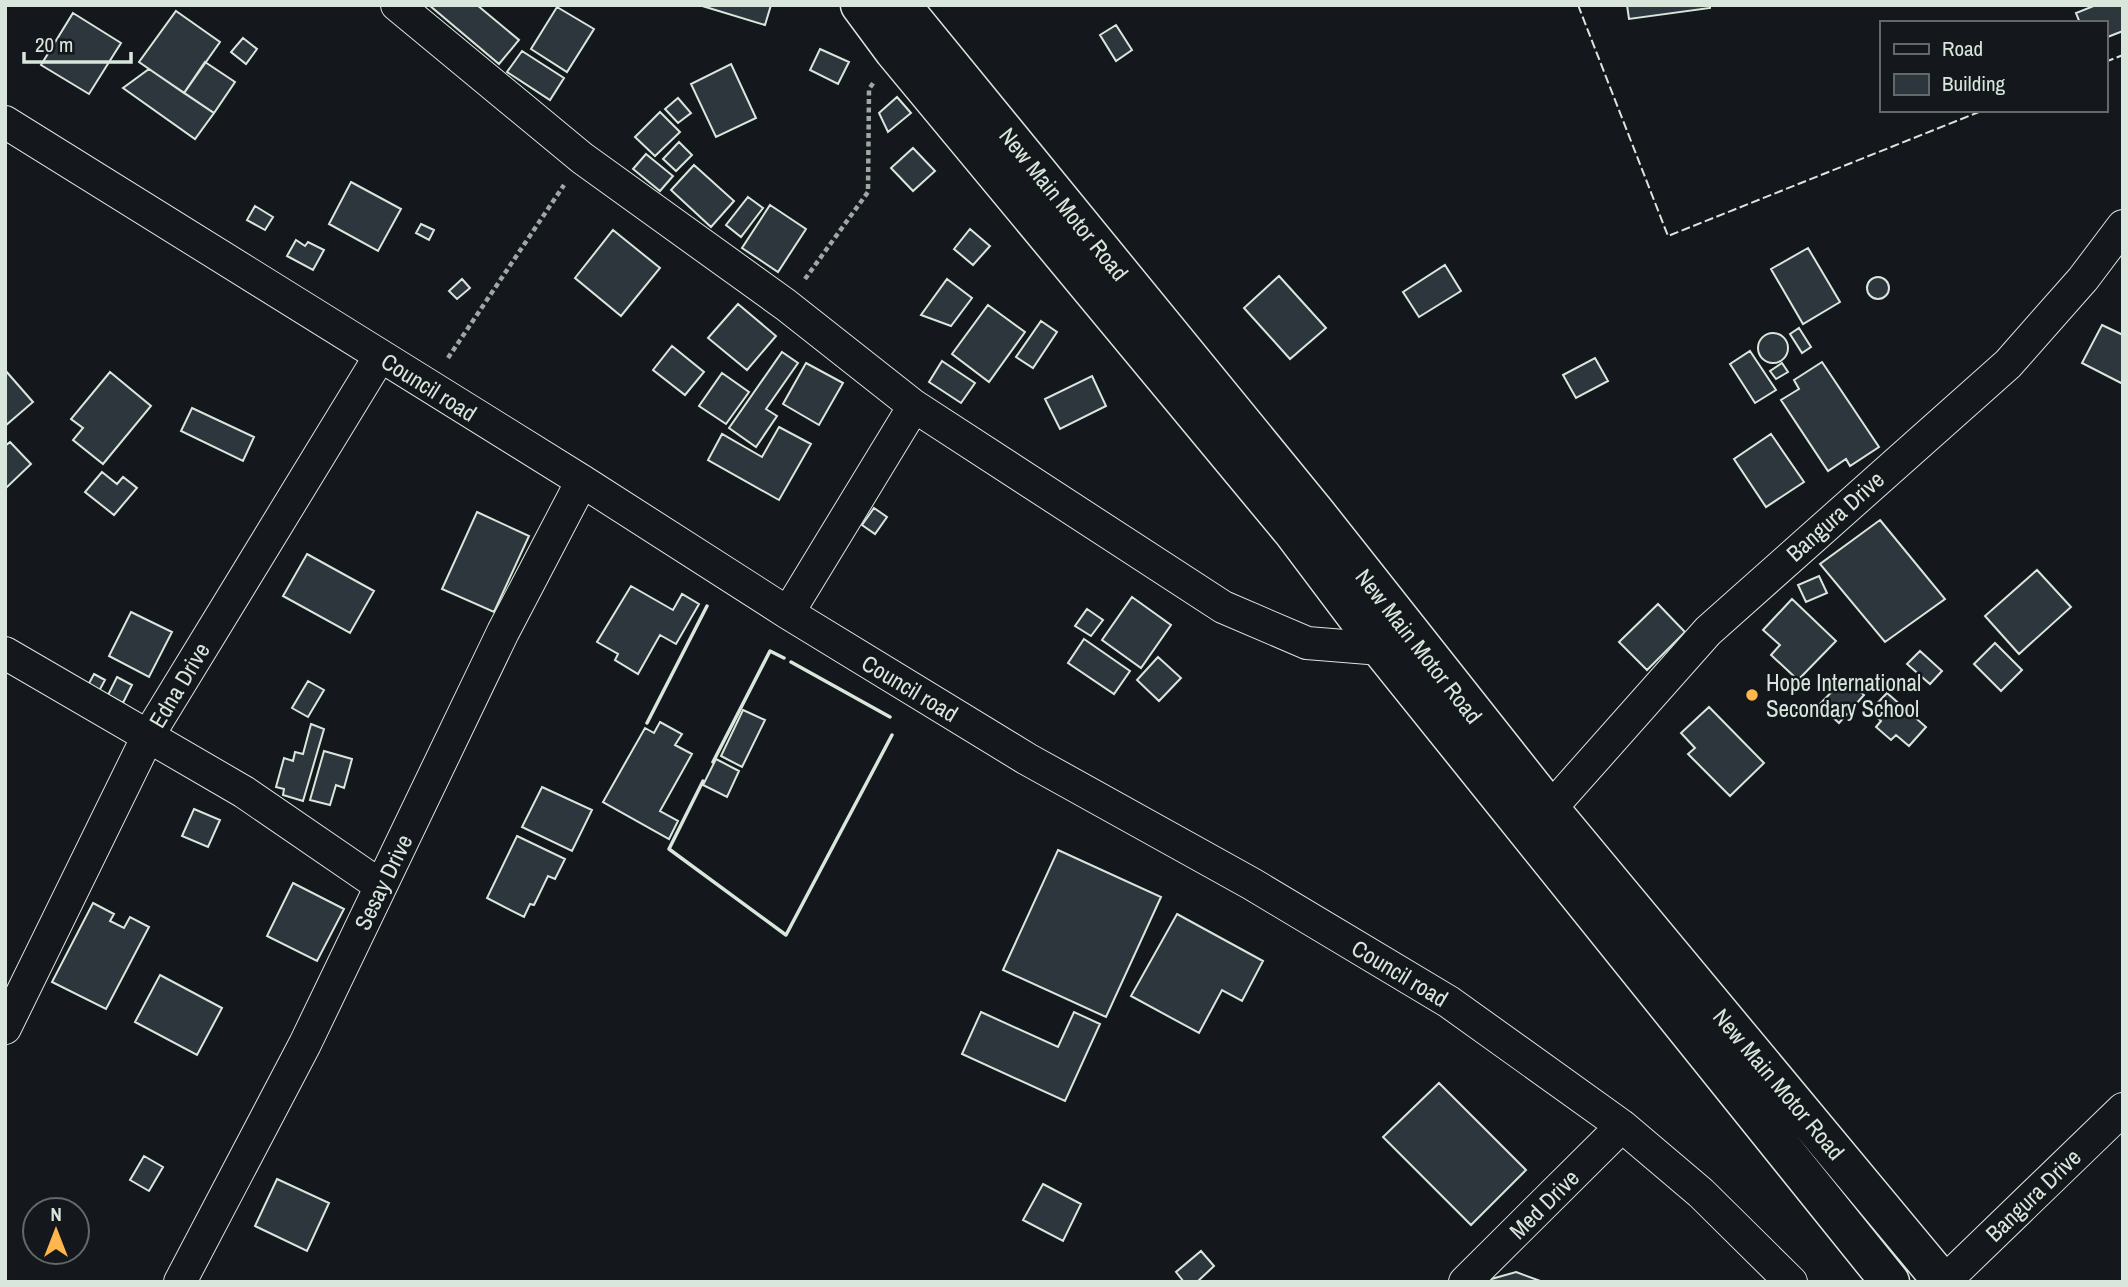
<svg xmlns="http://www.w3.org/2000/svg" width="2128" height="1287" viewBox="0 0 2128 1287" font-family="'Archivo Narrow',sans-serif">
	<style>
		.building { fill: #2c363c; stroke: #d8e6dc; stroke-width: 2 }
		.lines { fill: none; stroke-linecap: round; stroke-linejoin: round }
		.minor-casing { stroke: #d8e6dc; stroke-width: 34 }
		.trunk-casing { stroke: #d8e6dc; stroke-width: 41 }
		.path { stroke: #9da8a2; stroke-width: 4.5; stroke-dasharray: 5 3.5; stroke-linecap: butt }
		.minor { stroke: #14181c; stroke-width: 32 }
		.trunk { stroke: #14181c; stroke-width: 38 }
		.fence { stroke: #d8e6dc; stroke-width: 2; stroke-dasharray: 9 3.5; stroke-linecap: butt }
		.wall { stroke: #d8e6dc; stroke-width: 3.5 }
		.poi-dot { fill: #ffb74d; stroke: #14181c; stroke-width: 2.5 }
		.labels { text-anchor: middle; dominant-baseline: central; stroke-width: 5; stroke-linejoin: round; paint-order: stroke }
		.street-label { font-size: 23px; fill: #d8e6dc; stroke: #14181c }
		.poi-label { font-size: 23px; fill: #d8e6dc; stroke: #14181c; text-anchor: start }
	</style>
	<rect width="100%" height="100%" fill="#14181c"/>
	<path class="building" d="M 429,5 L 477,5 L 519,40 L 499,64 Z
		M 699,5 L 771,5 L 765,25 Z
		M 1627,5 L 1710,5 L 1710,8 L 1629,19 Z
		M 2096,5 L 2123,5 L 2123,31 L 2105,38 L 2105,23 L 2080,23 L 2076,13 Z
		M 557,7 L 594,29 L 567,72 L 531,49 Z
		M 176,11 L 220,42 L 184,93 L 139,62 Z
		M 73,13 L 121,43 L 89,94 L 41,65 Z
		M 1116,25 L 1132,50 L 1116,61 L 1100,35 Z
		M 243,38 L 257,49 L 246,64 L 231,52 Z
		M 820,49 L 849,62 L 838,84 L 810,70 Z
		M 522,51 L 564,78 L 550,100 L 507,72 Z
		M 205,62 L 235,82 L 214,113 L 184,93 Z
		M 731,64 L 756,118 L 716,137 L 691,84 Z
		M 149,69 L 214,113 L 195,139 L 123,88 Z
		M 897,97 L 911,113 L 888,132 L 879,113 Z
		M 678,98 L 691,113 L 678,123 L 665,109 Z
		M 660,112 L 680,132 L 655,156 L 635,137 Z
		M 679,142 L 692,155 L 676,171 L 663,159 Z
		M 913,148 L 935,171 L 913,191 L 891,168 Z
		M 646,154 L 673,176 L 660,191 L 633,169 Z
		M 694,165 L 734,201 L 711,227 L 671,190 Z
		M 351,182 L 401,209 L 378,251 L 329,224 Z
		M 748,197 L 763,208 L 741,237 L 726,225 Z
		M 770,205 L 806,229 L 778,272 L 742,248 Z
		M 255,206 L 273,217 L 265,230 L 247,220 Z
		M 421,224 L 434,230 L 429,240 L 416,233 Z
		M 970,229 L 990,246 L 973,265 L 954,249 Z
		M 613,230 L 660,268 L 621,316 L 575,278 Z
		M 296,240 L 305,246 L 308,242 L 324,250 L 313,270 L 287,256 Z
		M 1808,248 L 1840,302 L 1803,324 L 1771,269 Z
		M 1445,265 L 1461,291 L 1419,317 L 1403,292 Z
		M 1279,276 L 1326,328 L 1290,359 L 1244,308 Z
		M1867 288a11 11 0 1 1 22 0a11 11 0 1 1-22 0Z
		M 462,279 L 470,288 L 457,299 L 449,291 Z
		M 947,279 L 972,298 L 951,326 L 921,315 Z
		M 738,304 L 776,336 L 747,370 L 708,338 Z
		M 988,305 L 1025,332 L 989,382 L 952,354 Z
		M 1041,321 L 1057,332 L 1033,368 L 1016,357 Z
		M 2102,325 L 2123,335 L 2123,384 L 2082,363 Z
		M 1799,328 L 1811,347 L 1802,353 L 1790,334 Z
		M1758 348a15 15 0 1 1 30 0a15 15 0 1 1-30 0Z
		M 672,346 L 704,372 L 685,395 L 653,370 Z
		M 1750,351 L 1776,390 L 1755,403 L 1730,364 Z
		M 782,352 L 798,363 L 766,409 L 777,416 L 756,447 L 729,428 Z
		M 1595,358 L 1608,381 L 1576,398 L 1563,375 Z
		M 942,361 L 975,383 L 961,403 L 929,382 Z
		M 1822,362 L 1879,447 L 1850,466 L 1846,459 L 1828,471 L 1781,400 L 1799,389 L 1794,380 Z
		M 806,363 L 843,383 L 819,425 L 783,404 Z
		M 1782,363 L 1788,372 L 1776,379 L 1770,371 Z
		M 5,370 L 33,402 L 5,426 Z
		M 110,372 L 151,406 L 103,464 L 73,440 L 83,428 L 71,419 Z
		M 722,373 L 749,392 L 726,424 L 699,406 Z
		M 1092,376 L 1106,406 L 1060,429 L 1045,399 Z
		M 192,408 L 254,437 L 243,461 L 181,431 Z
		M 779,427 L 811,444 L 779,500 L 708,460 L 722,434 L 762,457 Z
		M 1771,434 L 1804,482 L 1766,507 L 1734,459 Z
		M 10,442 L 31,464 L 5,489 L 5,446 Z
		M 102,472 L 117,484 L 123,477 L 137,488 L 114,515 L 85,492 Z
		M 874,508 L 887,517 L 875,534 L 862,525 Z
		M 477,512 L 529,536 L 494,612 L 442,589 Z
		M 1880,520 L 1945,599 L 1885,642 L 1820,564 Z
		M 307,554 L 374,591 L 350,633 L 283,596 Z
		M 2037,570 L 2071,607 L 2019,654 L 1985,616 Z
		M 1819,576 L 1827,593 L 1806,602 L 1798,585 Z
		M 631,586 L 673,610 L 682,594 L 699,604 L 676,644 L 660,635 L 638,674 L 615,660 L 618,654 L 597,642 Z
		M 1132,597 L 1171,625 L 1141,668 L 1102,640 Z
		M 1792,599 L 1836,641 L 1798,680 L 1771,655 L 1780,645 L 1763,630 Z
		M 1658,604 L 1685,632 L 1647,670 L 1619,642 Z
		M 1087,609 L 1103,620 L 1091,636 L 1075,626 Z
		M 131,612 L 172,632 L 149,677 L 109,656 Z
		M 1084,639 L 1130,671 L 1114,694 L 1068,663 Z
		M 1995,643 L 2022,670 L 2001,691 L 1974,664 Z
		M 1920,651 L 1942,671 L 1930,684 L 1907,664 Z
		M 1158,657 L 1181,678 L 1159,701 L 1137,680 Z
		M 94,674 L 105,680 L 98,693 L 87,687 Z
		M 117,677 L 132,685 L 123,703 L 108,695 Z
		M 1845,678 L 1864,695 L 1839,723 L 1819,705 Z
		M 308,681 L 324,690 L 308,717 L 292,708 Z
		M 1887,693 L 1926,727 L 1909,746 L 1896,735 L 1891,740 L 1876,727 L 1881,721 L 1870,711 Z
		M 1709,707 L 1764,763 L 1730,796 L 1688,754 L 1695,748 L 1681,733 Z
		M 743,710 L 765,720 L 742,767 L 721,756 Z
		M 660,722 L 682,734 L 675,745 L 692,754 L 660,811 L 678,821 L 669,839 L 603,802 L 645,728 L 654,733 Z
		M 311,724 L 324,729 L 303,801 L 283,795 L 284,789 L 276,787 L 284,758 L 293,761 L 295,752 L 303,754 Z
		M 324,751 L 352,759 L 344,788 L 336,785 L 330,805 L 310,800 Z
		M 716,759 L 739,771 L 727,797 L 703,785 Z
		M 542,787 L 592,810 L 572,851 L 522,827 Z
		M 194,809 L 220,820 L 208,847 L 182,836 Z
		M 517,836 L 565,859 L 555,879 L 548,876 L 534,905 L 530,904 L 524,917 L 487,898 Z
		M 1058,850 L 1161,897 L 1106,1017 L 1003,970 Z
		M 293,883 L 344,909 L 317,961 L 267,936 Z
		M 93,903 L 114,914 L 110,921 L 124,928 L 130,917 L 149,927 L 106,1009 L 52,982 Z
		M 1177,914 L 1263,961 L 1242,1001 L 1222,990 L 1199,1033 L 1131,996 Z
		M 160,975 L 222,1008 L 197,1055 L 135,1022 Z
		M 981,1012 L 1058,1047 L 1074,1012 L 1100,1024 L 1065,1101 L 962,1054 Z
		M 1439,1083 L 1526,1170 L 1471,1225 L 1383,1137 Z
		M 144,1156 L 163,1167 L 149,1191 L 130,1180 Z
		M 277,1179 L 329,1203 L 307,1251 L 255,1226 Z
		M 1043,1184 L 1081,1204 L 1063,1241 L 1023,1220 Z
		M 1201,1251 L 1214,1266 L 1197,1282 L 1184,1282 L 1176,1272 Z
		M 1516,1272 L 1543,1282 L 1486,1282 L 1488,1280 Z"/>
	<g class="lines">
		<g class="minor-casing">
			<path id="minor" d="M 397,5 L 582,158 L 786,305 L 914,406 L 1223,607 L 1307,643 L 1381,649
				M 5,122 L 582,481 L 788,613 L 1027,759 L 1252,884 L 1449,1002 L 1622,1126 L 1701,1193 L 1791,1282
				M 788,613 L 914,406
				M 5,653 L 244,792 L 381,886
				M 1550,809 L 1708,631 L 2008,364 L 2083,279 L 2123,226
				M 5,1028 L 148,736 L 380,356
				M 180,1282 L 305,1044 L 503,632 L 582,481
				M 1465,1282 L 1622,1126
				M 1944,1282 L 2123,1109"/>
		</g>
		<g class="trunk-casing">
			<path id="trunk" d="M 860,5 L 894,51 L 1293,532 L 1381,649 L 1890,1282
				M 901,5 L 1316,513 L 1550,809 L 1943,1282"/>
		</g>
		<path class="path" d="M 805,279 L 868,192 L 869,89 L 874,82
			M 448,358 L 564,185"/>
		<use href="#minor" class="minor"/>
		<use href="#trunk" class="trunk"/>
		<path class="fence" d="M 1578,5 L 1668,236 L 1984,110
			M 2105,62 L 2123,55"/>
		<path class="wall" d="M 791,662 L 890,717
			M 647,723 L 707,606
			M 713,762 L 770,651 L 784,658
			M 703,781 L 669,849 L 786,935 L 892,735"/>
	</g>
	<circle class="poi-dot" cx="1752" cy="695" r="7"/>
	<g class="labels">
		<g class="street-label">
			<text transform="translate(1064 204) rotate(51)">New Main Motor Road</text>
			<text transform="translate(429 387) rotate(32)">Council road</text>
			<text transform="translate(1835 516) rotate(-42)">Bangura Drive</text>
			<text transform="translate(1419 646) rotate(52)">New Main Motor Road</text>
			<text transform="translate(179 685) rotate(-59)">Edna Drive</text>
			<text transform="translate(910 688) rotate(31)">Council road</text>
			<text transform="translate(383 882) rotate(-64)">Sesay Drive</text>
			<text transform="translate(1400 973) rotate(31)">Council road</text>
			<text transform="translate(1779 1084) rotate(50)">New Main Motor Road</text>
			<text transform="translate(2033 1195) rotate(-44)">Bangura Drive</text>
			<text transform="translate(1544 1204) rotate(-45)">Med Drive</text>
		</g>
		<g class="poi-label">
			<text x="1766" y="682">Hope International<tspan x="1766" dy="26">Secondary School</tspan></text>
		</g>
	</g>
	<rect width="2128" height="1287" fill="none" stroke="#d8e6dc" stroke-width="14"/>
	<rect x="1880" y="21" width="228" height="91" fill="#14181c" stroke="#626a69" stroke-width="2"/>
	<rect x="1894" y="44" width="35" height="10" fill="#14181c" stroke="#626a69" stroke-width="2"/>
	<text x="1942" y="56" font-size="21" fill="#d8e6dc">Road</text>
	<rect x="1894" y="74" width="35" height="21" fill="#2c363c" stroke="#626a69" stroke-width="2"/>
	<text x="1942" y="91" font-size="21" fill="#d8e6dc">Building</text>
	<g transform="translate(56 1231)"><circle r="33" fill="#14181c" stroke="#626a69" stroke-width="2"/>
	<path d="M0-5L12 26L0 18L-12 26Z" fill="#ffb74d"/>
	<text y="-10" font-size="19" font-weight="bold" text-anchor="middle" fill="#d8e6dc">N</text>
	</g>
	<path d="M24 52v10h107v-10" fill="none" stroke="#d8e6dc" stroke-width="3.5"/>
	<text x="35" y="52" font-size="21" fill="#d8e6dc" stroke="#14181c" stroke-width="5" paint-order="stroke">20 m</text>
</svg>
